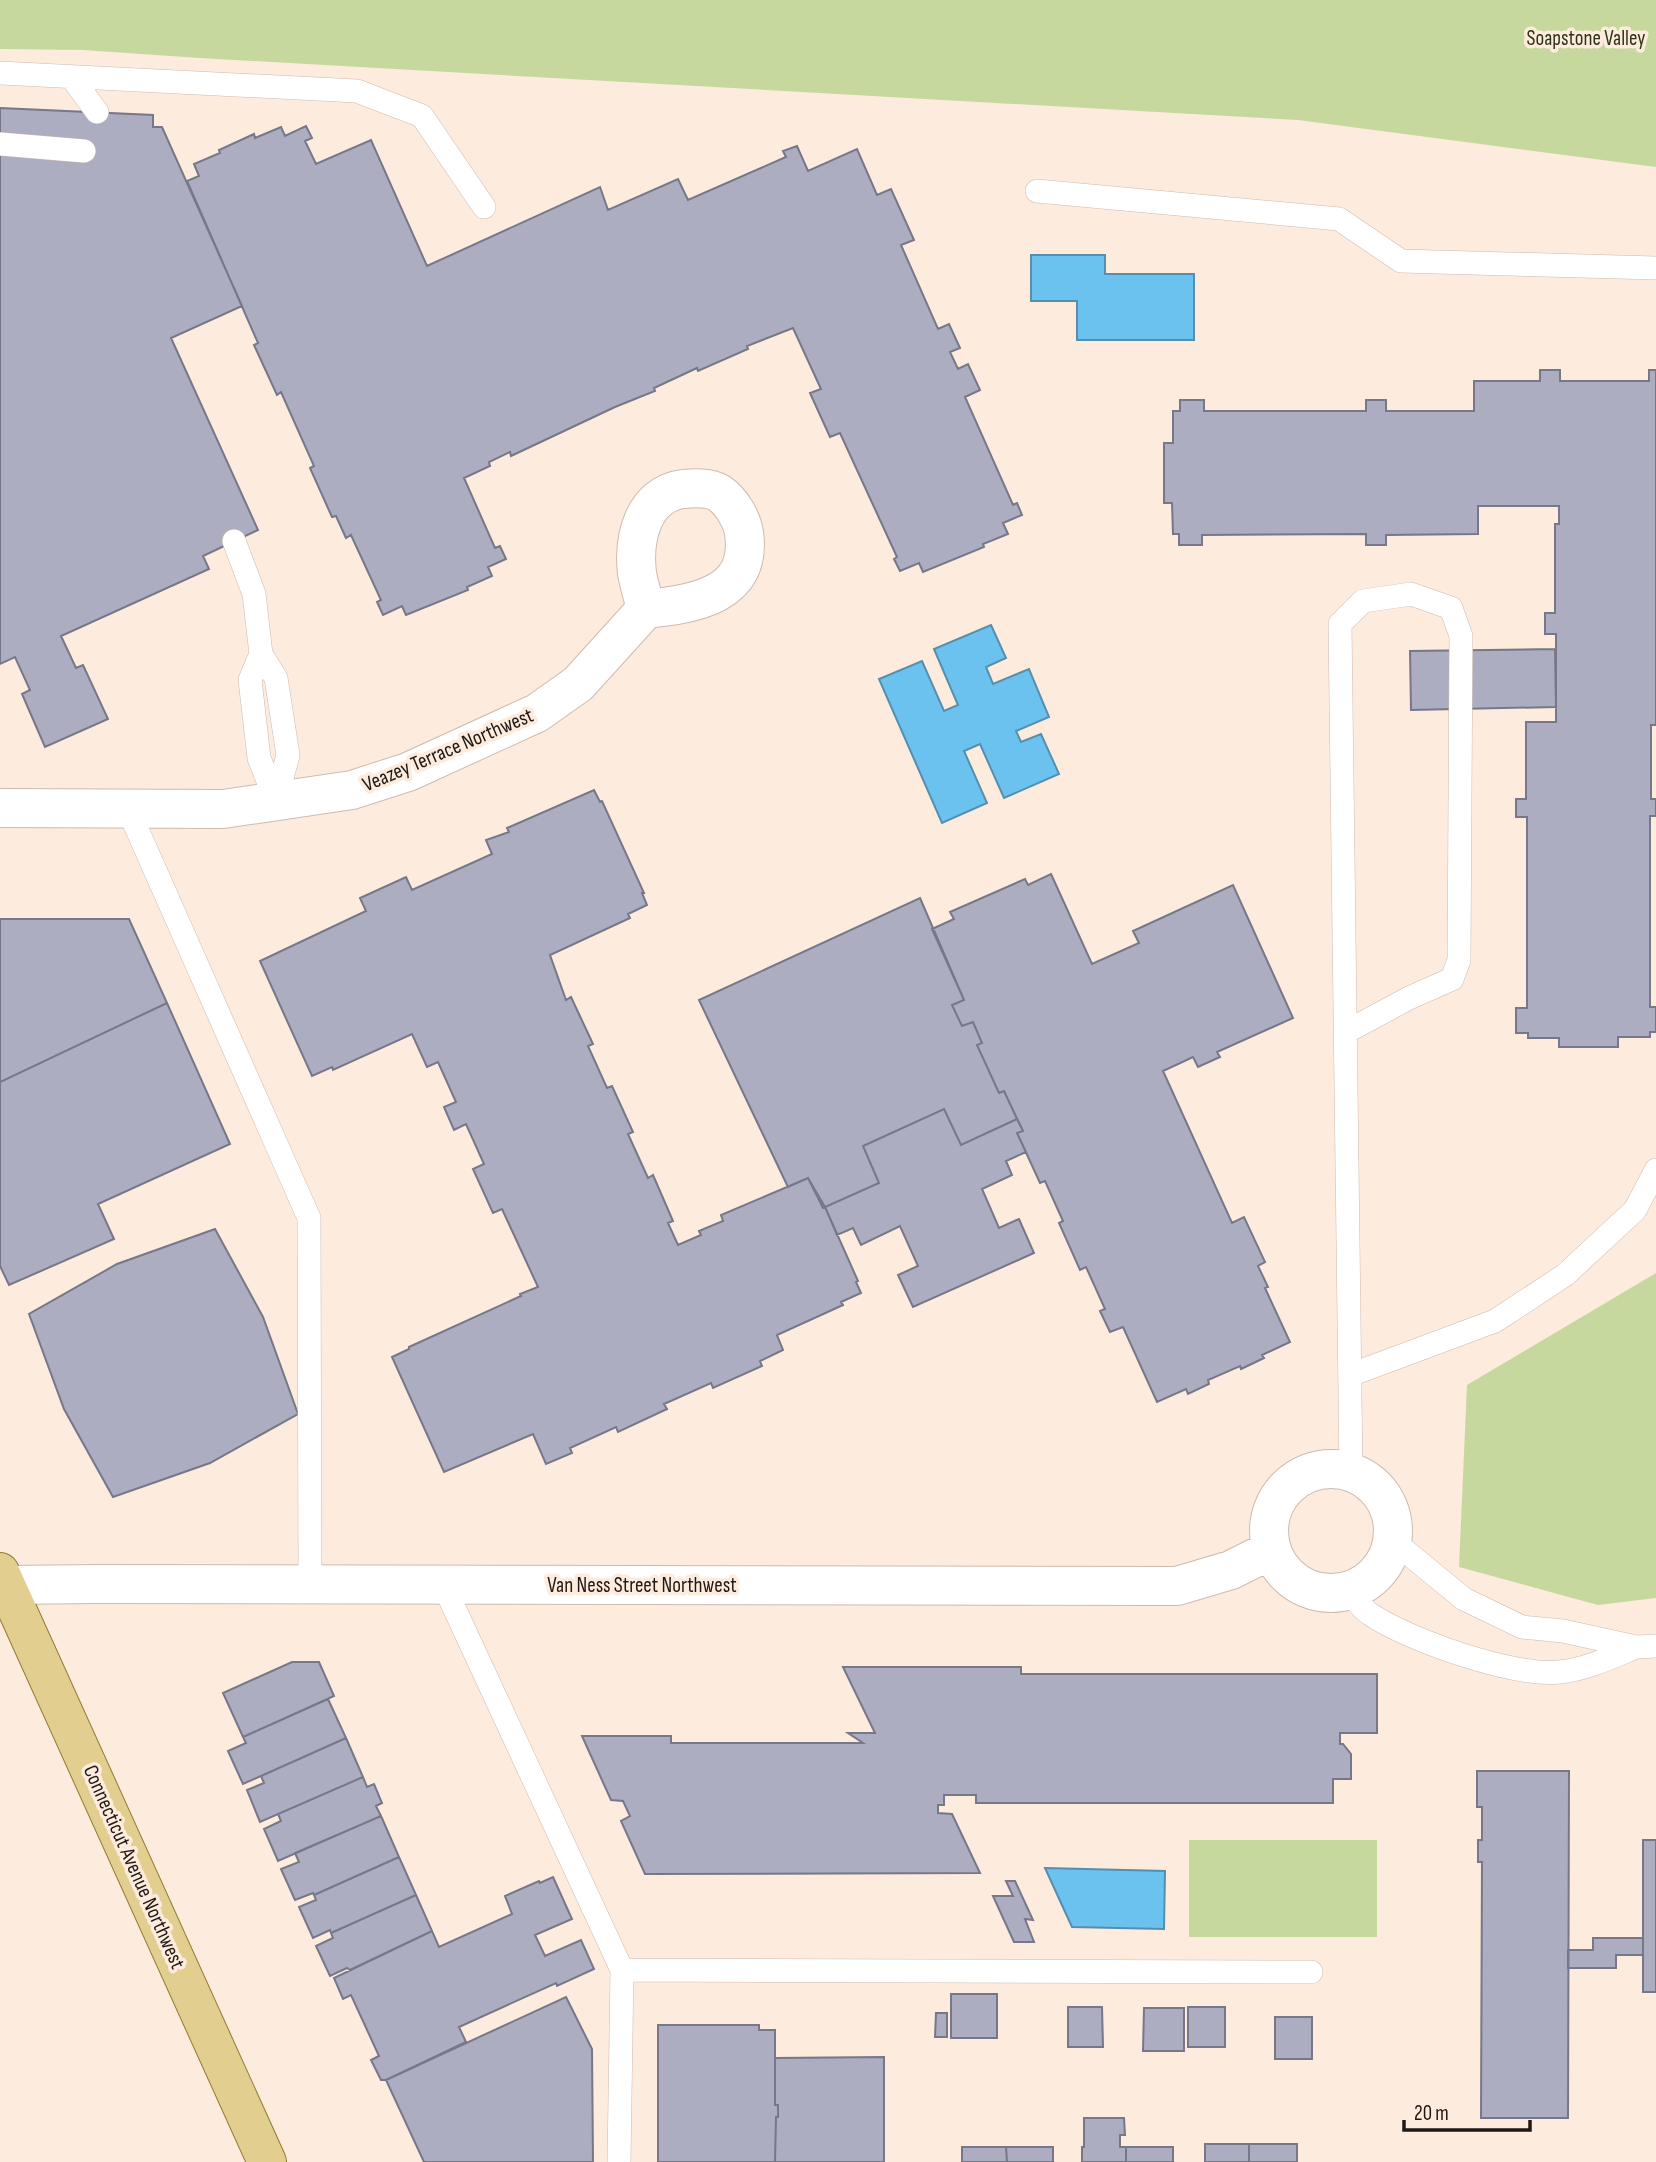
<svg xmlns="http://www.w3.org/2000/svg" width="1656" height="2162" viewBox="0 0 1656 2162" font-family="'Sofia Sans Condensed',sans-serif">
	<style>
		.green { fill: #c6d89e }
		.water { fill: #6cc2ef; stroke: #558fad; stroke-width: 2 }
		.building { fill: #acadc0; stroke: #767789; stroke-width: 2 }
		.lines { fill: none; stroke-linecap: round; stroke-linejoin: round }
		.service-casing { stroke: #cdbbae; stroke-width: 24 }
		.minor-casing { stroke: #cdbbae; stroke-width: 40 }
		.primary-casing { stroke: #917a33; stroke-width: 40 }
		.service { stroke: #fff; stroke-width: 23 }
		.minor { stroke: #fff; stroke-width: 38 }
		.primary { stroke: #e2ce8f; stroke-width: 38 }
		.labels { text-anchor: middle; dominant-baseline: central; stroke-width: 7; stroke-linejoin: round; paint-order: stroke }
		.park-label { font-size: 21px; fill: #2c3513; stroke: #fdebdd }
		.street-label { font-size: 21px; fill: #1f1814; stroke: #fdebdd }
	</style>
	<rect width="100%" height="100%" fill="#fdebdd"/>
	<path class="green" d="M 0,0 L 1656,0 L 1656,167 L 1298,120 L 200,58 L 83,50 L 0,49 Z
		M 1656,1273 L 1656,1598 L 1598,1605 L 1459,1567 L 1467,1385 Z
		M 1189,1840 L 1377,1840 L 1377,1937 L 1189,1937 Z"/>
	<path class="water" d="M 1031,255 L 1105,255 L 1105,274 L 1194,274 L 1194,340 L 1077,340 L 1077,301 L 1031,301 Z
		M 991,625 L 1006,658 L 986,667 L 993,684 L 1029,669 L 1049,717 L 1016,731 L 1021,742 L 1041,734 L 1059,774 L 1004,798 L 980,744 L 964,751 L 987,803 L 942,823 L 879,679 L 922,661 L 944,711 L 958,705 L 934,649 Z
		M 1045,1868 L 1165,1871 L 1164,1929 L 1072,1927 Z"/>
	<path class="building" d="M 0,108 L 153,115 L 153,127 L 162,127 L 242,306 L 171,338 L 258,530 L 203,556 L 209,569 L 61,636 L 76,668 L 83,665 L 108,719 L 45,747 L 22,694 L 30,690 L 15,657 L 0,664 Z
		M 306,126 L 312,138 L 305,141 L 316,164 L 371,140 L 427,266 L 600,187 L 608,210 L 678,179 L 688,200 L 786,157 L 783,151 L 797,146 L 808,171 L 857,149 L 877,195 L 891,189 L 914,240 L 901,245 L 938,329 L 949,324 L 960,348 L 950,352 L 958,369 L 968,364 L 980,390 L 965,397 L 1013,505 L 1017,503 L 1022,515 L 1003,523 L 1008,534 L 983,544 L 984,547 L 923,572 L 919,563 L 900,571 L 894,559 L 897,557 L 840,433 L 830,437 L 810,393 L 821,389 L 793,328 L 747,346 L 748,349 L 698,371 L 697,368 L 654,388 L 655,391 L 615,407 L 511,456 L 510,452 L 489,462 L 490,466 L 464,478 L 495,548 L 500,546 L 506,559 L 488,567 L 492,576 L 467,587 L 468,590 L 406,615 L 402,606 L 383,615 L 377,602 L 381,600 L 351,535 L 346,538 L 336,516 L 332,517 L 310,468 L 314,466 L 281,392 L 277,395 L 254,345 L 258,343 L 187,181 L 199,176 L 194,164 L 220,153 L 219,150 L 254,134 L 255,138 L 281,127 L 285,136 Z
		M 1540,370 L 1560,370 L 1560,381 L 1649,381 L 1649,370 L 1656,370 L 1656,725 L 1651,725 L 1651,799 L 1656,799 L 1656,816 L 1650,816 L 1650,1007 L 1656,1007 L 1656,1032 L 1650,1032 L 1650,1037 L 1618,1037 L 1618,1047 L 1559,1047 L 1559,1038 L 1528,1038 L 1528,1033 L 1516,1033 L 1516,1008 L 1527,1008 L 1527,817 L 1516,817 L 1516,799 L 1526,799 L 1526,722 L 1556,722 L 1556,634 L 1545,634 L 1545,613 L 1555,613 L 1555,524 L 1559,524 L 1559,506 L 1478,506 L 1478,534 L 1386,535 L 1386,545 L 1366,545 L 1366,534 L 1202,535 L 1202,545 L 1179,545 L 1179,534 L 1173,534 L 1172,503 L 1164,503 L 1164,443 L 1173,443 L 1173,411 L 1180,411 L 1180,400 L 1204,400 L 1204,411 L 1366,411 L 1366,400 L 1386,400 L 1386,411 L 1474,411 L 1474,381 L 1540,381 Z
		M 1555,649 L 1556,707 L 1411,710 L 1410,651 Z
		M 594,790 L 600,802 L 602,801 L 644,893 L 642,893 L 647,905 L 628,914 L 630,918 L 550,955 L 566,1000 L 571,997 L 593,1044 L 588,1046 L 607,1088 L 612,1086 L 633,1132 L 628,1134 L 648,1178 L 653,1175 L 673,1221 L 668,1223 L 678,1245 L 701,1235 L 699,1231 L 723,1221 L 721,1215 L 808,1178 L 825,1207 L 858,1281 L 856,1282 L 861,1293 L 841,1302 L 843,1305 L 777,1335 L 783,1350 L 760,1361 L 762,1366 L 713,1388 L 711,1383 L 664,1404 L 667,1409 L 618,1432 L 616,1427 L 570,1448 L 572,1453 L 546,1464 L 533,1434 L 444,1472 L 392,1357 L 409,1349 L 409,1347 L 521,1296 L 520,1294 L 538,1287 L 502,1209 L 493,1213 L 473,1169 L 484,1164 L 466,1124 L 454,1130 L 444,1107 L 456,1102 L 438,1062 L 427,1067 L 412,1034 L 333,1070 L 332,1067 L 312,1076 L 260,961 L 366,911 L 360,898 L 406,877 L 412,890 L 492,854 L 486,840 L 509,832 L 507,828 Z
		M 1051,874 L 1092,964 L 1139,943 L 1133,931 L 1233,885 L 1293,1018 L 1217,1052 L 1220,1057 L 1198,1067 L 1193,1057 L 1163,1071 L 1232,1223 L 1244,1217 L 1265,1262 L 1258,1266 L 1268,1287 L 1265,1288 L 1290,1342 L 1262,1355 L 1264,1358 L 1241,1369 L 1240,1366 L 1208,1380 L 1209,1384 L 1188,1394 L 1186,1389 L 1157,1402 L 1123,1327 L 1110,1332 L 1100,1311 L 1105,1309 L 1086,1267 L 1080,1270 L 1059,1223 L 1063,1221 L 1045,1181 L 1040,1183 L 1017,1133 L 1023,1131 L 1004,1091 L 999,1093 L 977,1045 L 982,1043 L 973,1022 L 962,1026 L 952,1005 L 964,1000 L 932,929 L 954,919 L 950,912 L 1025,879 L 1028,885 Z
		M 920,898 L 964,1000 L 952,1005 L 962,1026 L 973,1022 L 982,1043 L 977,1045 L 999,1093 L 1004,1091 L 1017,1119 L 961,1145 L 944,1109 L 863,1146 L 879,1183 L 823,1208 L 808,1178 L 788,1187 L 787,1185 L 699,1000 Z
		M 0,919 L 129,919 L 167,1003 L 0,1082 Z
		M 167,1003 L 230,1144 L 98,1204 L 114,1239 L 9,1285 L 0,1266 L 0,1082 Z
		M 944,1109 L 961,1145 L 1017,1119 L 1023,1131 L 1017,1133 L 1026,1152 L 1006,1161 L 1012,1175 L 982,1189 L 999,1228 L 1019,1219 L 1034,1253 L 913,1307 L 898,1275 L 918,1266 L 900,1226 L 861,1245 L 853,1228 L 837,1235 L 825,1207 L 879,1183 L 863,1146 Z
		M 215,1229 L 263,1317 L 298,1414 L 210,1463 L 113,1497 L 64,1409 L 29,1314 L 117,1264 Z
		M 292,1662 L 319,1662 L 334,1696 L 243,1737 L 223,1693 Z
		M 843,1667 L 1021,1667 L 1021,1674 L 1377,1674 L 1377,1733 L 1340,1733 L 1340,1744 L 1343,1744 L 1351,1754 L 1351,1779 L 1333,1779 L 1333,1803 L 976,1803 L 976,1795 L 944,1795 L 944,1805 L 938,1805 L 938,1813 L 952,1814 L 980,1873 L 645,1874 L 621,1821 L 630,1816 L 623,1801 L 611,1800 L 582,1736 L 671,1736 L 671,1743 L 863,1743 L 848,1733 L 875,1733 Z
		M 328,1699 L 346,1738 L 243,1784 L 228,1751 L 246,1743 L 243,1737 Z
		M 346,1738 L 363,1777 L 260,1822 L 247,1790 L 264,1783 L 261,1776 Z
		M 1477,1771 L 1569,1771 L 1568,2118 L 1481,2118 L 1482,1862 L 1478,1862 L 1478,1840 L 1482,1840 L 1482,1807 L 1477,1807 Z
		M 363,1777 L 367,1787 L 374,1784 L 382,1803 L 376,1806 L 381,1816 L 278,1861 L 264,1829 L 281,1821 L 278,1814 Z
		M 381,1816 L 399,1857 L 314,1895 L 313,1893 L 295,1900 L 281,1869 L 299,1862 L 295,1853 Z
		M 1643,1840 L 1656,1840 L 1656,1992 L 1643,1992 Z
		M 399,1857 L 416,1895 L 331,1933 L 330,1930 L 313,1938 L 299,1907 L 316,1900 L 314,1895 Z
		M 553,1877 L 572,1919 L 535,1935 L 545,1956 L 581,1940 L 594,1969 L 557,1986 L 556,1983 L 459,2027 L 466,2042 L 386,2080 L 381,2080 L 371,2060 L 379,2056 L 351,1995 L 343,1999 L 334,1978 L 432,1931 L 439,1947 L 512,1914 L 505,1896 L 539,1881 L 540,1883 Z
		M 1006,1881 L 1015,1881 L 1033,1920 L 1025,1919 L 1034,1942 L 1014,1942 L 993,1896 L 1013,1896 Z
		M 416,1895 L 432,1931 L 350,1970 L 347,1968 L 330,1976 L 316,1946 L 333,1938 L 331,1933 Z
		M 1593,1938 L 1643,1938 L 1643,1955 L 1616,1955 L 1616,1968 L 1568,1968 L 1568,1950 L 1593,1950 Z
		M 951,1994 L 997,1994 L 997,2038 L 951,2038 Z
		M 566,1997 L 592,2049 L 593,2162 L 424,2162 L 386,2080 Z
		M 1068,2007 L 1102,2007 L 1103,2047 L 1068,2047 Z
		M 1188,2007 L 1225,2007 L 1225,2047 L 1188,2047 Z
		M 1144,2008 L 1184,2008 L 1184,2051 L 1143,2051 Z
		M 936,2013 L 947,2013 L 947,2037 L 935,2037 Z
		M 1275,2017 L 1312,2017 L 1312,2059 L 1275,2059 Z
		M 658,2025 L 759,2025 L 759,2030 L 775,2030 L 775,2105 L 778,2105 L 778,2117 L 776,2117 L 775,2162 L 658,2162 Z
		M 884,2057 L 884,2162 L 775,2162 L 776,2117 L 778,2117 L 778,2105 L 775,2105 L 775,2058 Z
		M 1084,2118 L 1124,2118 L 1125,2135 L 1120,2135 L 1120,2147 L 1126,2147 L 1126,2162 L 1082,2162 L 1082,2147 L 1084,2147 Z
		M 1205,2144 L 1249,2144 L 1249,2162 L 1205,2162 Z
		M 1249,2144 L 1297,2144 L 1297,2162 L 1249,2162 Z
		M 962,2147 L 1006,2147 L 1007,2162 L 962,2162 Z
		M 1006,2147 L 1053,2147 L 1053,2162 L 1007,2162 Z
		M 1126,2147 L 1173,2147 L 1173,2162 L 1126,2162 Z"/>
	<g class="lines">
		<g class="service-casing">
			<path id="service" d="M 0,73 L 357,91 L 422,116 L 484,207
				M 72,78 L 97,112
				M 0,144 L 84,151
				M 1037,191 L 1339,219 L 1401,261 L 1656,268
				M 234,541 L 254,594 L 261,654 L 276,678 L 288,755 L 276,801
				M 261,654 L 250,680 L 259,758 L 276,801
				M 128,809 L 309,1218 L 310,1584
				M 1346,1032 L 1409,998 L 1452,979 L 1459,960 L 1461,636 L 1451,608 L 1411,594 L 1363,601 L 1340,624 L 1351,1472
				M 1350,1375 L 1495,1321 L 1565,1275 L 1635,1210 L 1656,1170
				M 1393,1541 L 1464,1599 L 1522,1627 L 1563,1631 L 1636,1647 L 1656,1646
				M 443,1584 L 622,1970 L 619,2162
				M 1348,1591 C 1355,1599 1362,1609 1370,1614 C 1408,1640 1514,1677 1559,1672 C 1585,1670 1612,1657 1636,1647
				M 622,1970 L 1311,1972"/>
		</g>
		<g class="minor-casing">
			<path id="minor" d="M 0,808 L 223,809 L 352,790 L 408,772 L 537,713 L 578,684 L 646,609 C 693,604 753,596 744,533 C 742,519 731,501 719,493 C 709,487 694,488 683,489 C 643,494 633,538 637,573 C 639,585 643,597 646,609
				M1269 1531a62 62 0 1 1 124 0a62 62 0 1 1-124 0Z
				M 6,1585 L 97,1584 L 1177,1586 L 1231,1570 L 1271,1550"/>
		</g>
		<g class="primary-casing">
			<path id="primary" d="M 0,1572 L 267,2162"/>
		</g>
		<use href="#service" class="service"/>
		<use href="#minor" class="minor"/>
		<use href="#primary" class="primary"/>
	</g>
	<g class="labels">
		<g class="park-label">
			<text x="1586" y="38">Soapstone Valley</text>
		</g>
		<g class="street-label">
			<text transform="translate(448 750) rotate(-23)">Veazey Terrace Northwest</text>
			<text x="642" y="1585">Van Ness Street Northwest</text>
			<text transform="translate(134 1867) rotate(66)">Connecticut Avenue Northwest</text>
		</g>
	</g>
	<path d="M1404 2120v10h126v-10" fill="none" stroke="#1f1814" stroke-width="3.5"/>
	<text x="1414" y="2120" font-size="21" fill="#1f1814" stroke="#fdebdd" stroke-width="5" paint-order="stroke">20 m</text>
</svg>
